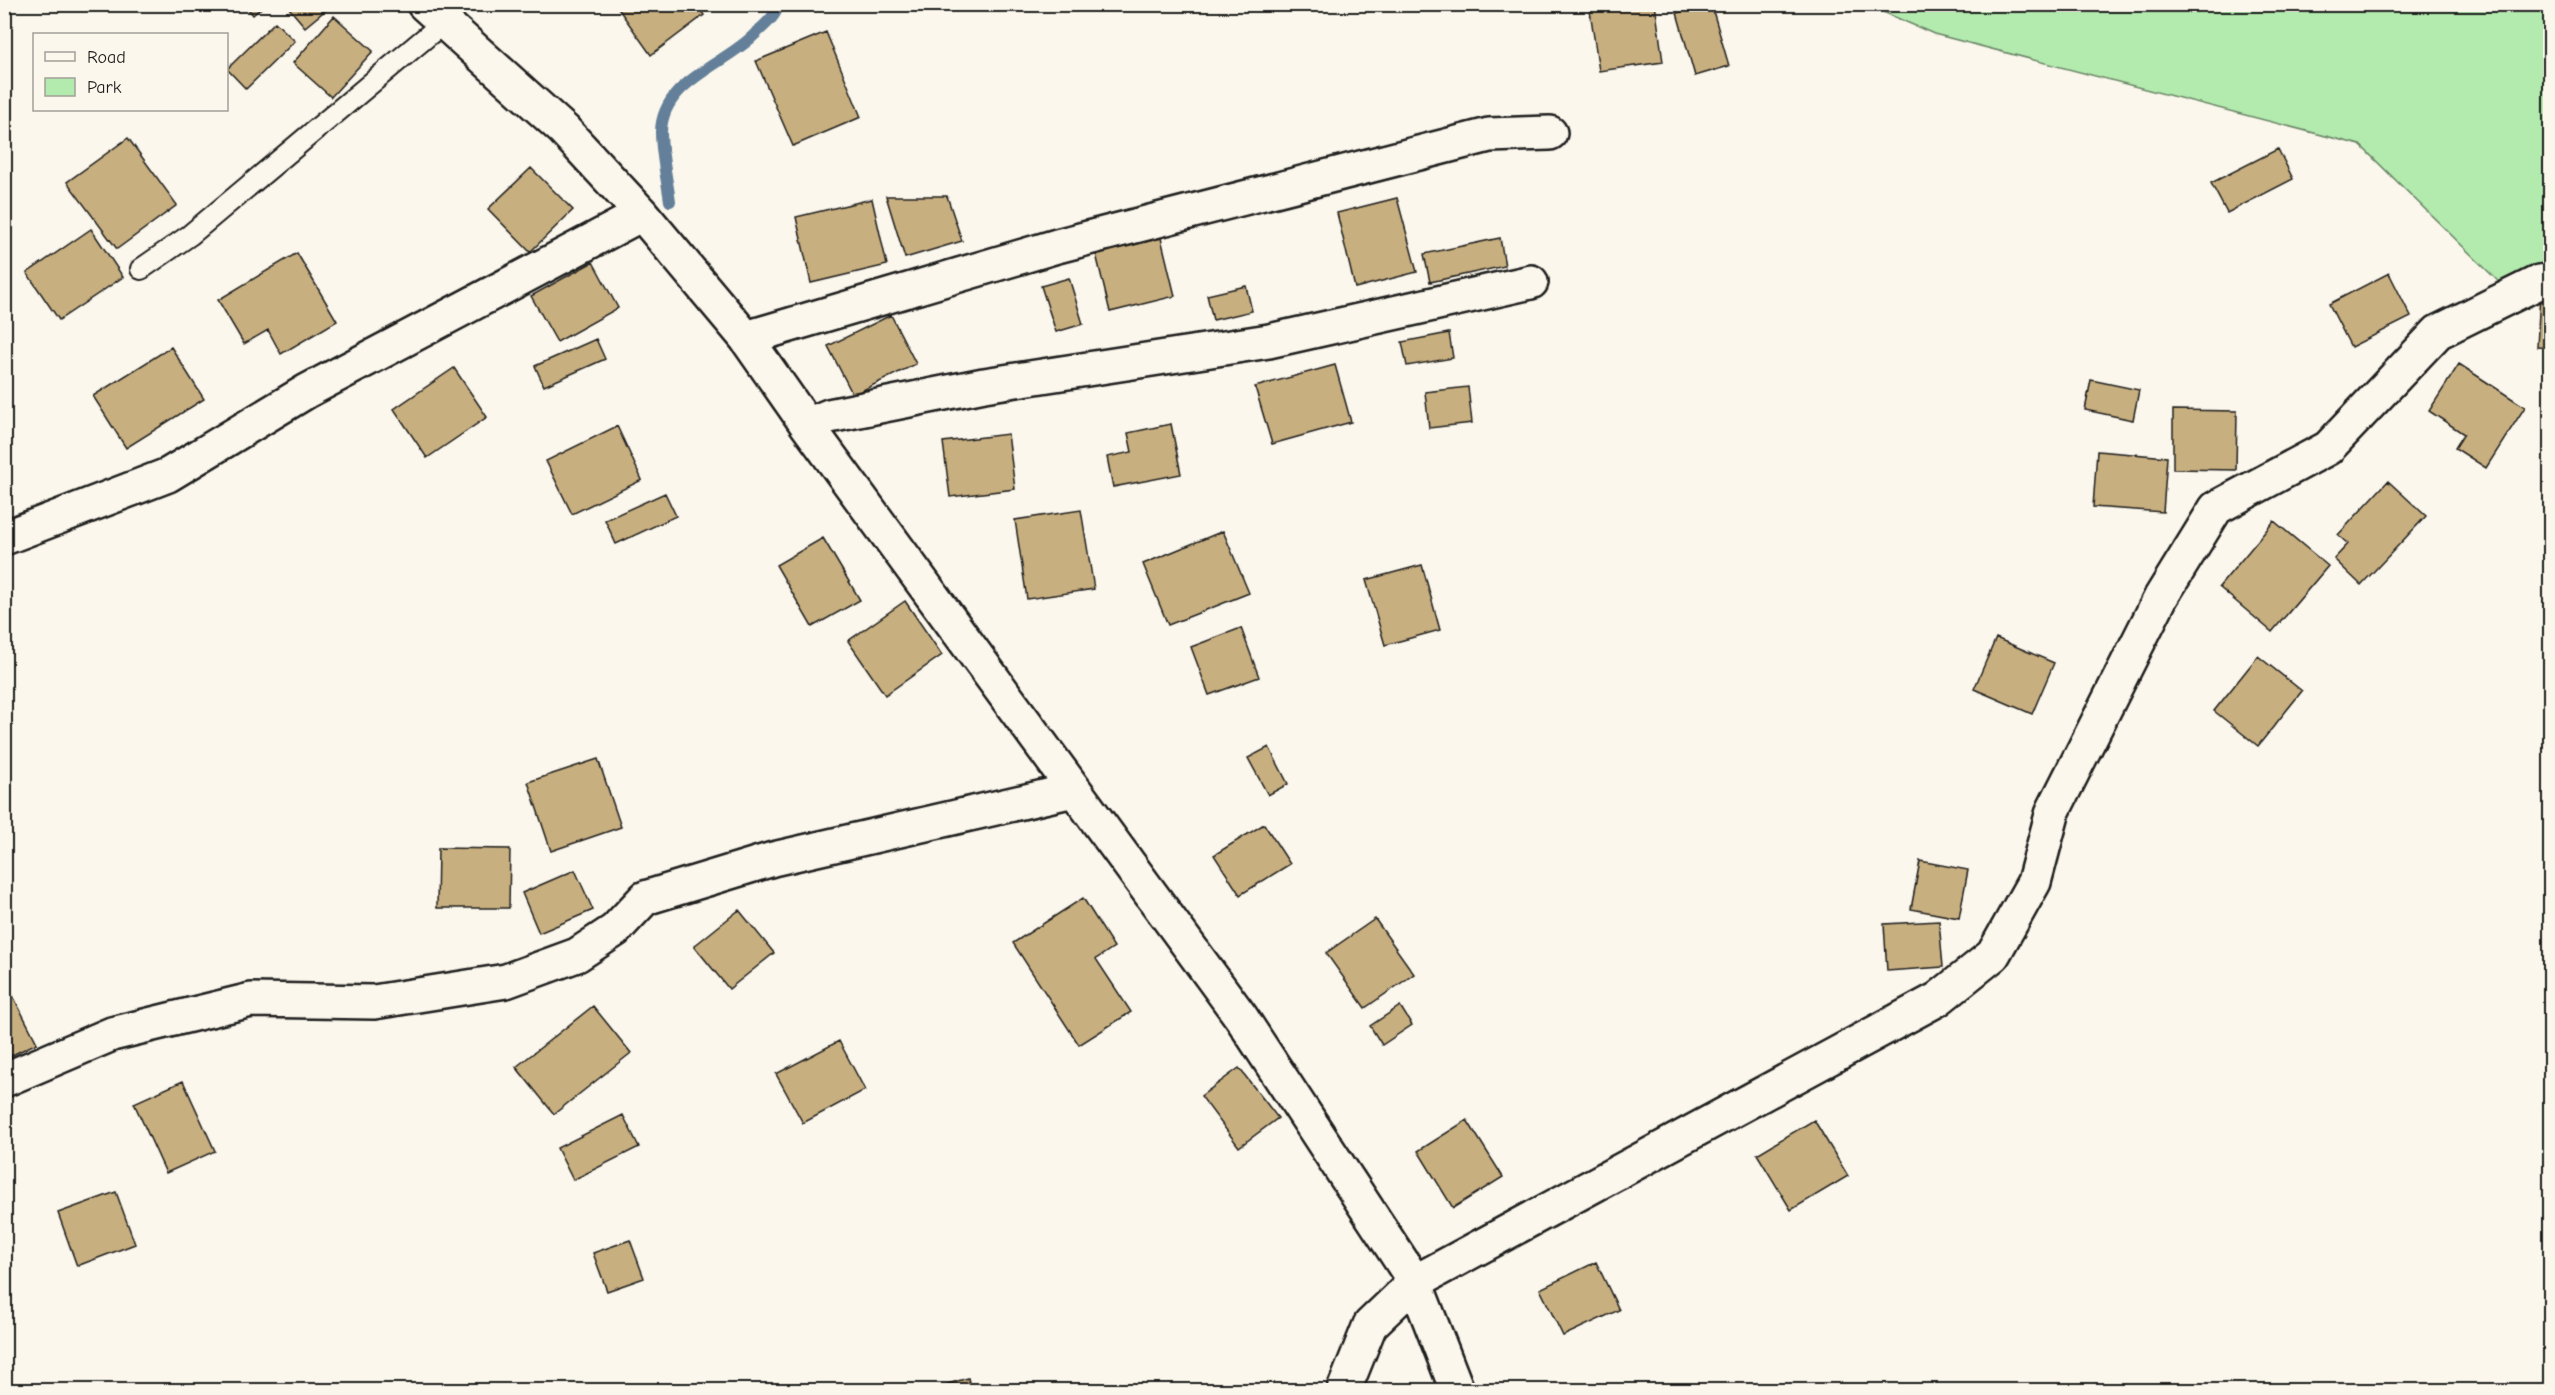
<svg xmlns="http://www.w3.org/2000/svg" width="2555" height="1395" viewBox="0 0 2555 1395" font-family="'Comic Neue',sans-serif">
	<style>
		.green { fill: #b3eaae; stroke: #688365; stroke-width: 1.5 }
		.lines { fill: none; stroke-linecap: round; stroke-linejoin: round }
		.stream { stroke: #637f99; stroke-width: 12 }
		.building { fill: #c8af7f; stroke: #1c1c1c; stroke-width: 1.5 }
		.service-casing { stroke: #1c1c1c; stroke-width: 24 }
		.minor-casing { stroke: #1c1c1c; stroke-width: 38 }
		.service { stroke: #fbf7ec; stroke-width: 20 }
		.minor { stroke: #fbf7ec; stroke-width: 33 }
	</style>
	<rect width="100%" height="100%" fill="#fbf7ec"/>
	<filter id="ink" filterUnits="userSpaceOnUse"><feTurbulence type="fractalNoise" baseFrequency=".0167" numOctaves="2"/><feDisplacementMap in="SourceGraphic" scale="12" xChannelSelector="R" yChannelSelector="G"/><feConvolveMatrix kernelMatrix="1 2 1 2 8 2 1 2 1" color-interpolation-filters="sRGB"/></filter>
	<g filter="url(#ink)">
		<path class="green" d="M 1867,5 L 2550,5 L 2550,277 L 2505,288 L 2360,145 L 1934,34 Z"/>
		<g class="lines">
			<path class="stream" d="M 670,201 C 667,179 661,154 661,132 C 662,82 722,66 753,36 C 763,26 775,18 779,4"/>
		</g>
		<path class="building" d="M 244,4 L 266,4 L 253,15 Z
			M 293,4 L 333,4 L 305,27 L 289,8 Z
			M 615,4 L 696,4 L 704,15 L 651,55 Z
			M 1589,4 L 1655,4 L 1663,62 L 1599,71 Z
			M 1711,4 L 1729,66 L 1695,76 L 1677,13 Z
			M 334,16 L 373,51 L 331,97 L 293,63 Z
			M 275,22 L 295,41 L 246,89 L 227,69 Z
			M 826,32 L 861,117 L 793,146 L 756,61 Z
			M 128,138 L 177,205 L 117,249 L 67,182 Z
			M 2278,149 L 2293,179 L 2227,213 L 2211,183 Z
			M 531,168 L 573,210 L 530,252 L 488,209 Z
			M 886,196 L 947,196 L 962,241 L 905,258 Z
			M 1397,198 L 1417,272 L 1355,288 L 1337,213 Z
			M 872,199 L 887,265 L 811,283 L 796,217 Z
			M 91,229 L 123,277 L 59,320 L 27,273 Z
			M 1161,238 L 1175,296 L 1110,312 L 1096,254 Z
			M 1500,238 L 1505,266 L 1430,282 L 1424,254 Z
			M 297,253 L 337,321 L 281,354 L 268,330 L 244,344 L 218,300 Z
			M 593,262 L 618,308 L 557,342 L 531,296 Z
			M 2389,273 L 2411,317 L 2351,347 L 2329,304 Z
			M 1069,278 L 1083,324 L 1056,332 L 1041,286 Z
			M 1246,286 L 1252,311 L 1213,320 L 1207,295 Z
			M 2540,294 L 2550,295 L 2550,348 L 2537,347 Z
			M 891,315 L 916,364 L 853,395 L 828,346 Z
			M 1449,333 L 1453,358 L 1407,366 L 1402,342 Z
			M 596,339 L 605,359 L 544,386 L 535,366 Z
			M 171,347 L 204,399 L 126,448 L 93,396 Z
			M 2459,364 L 2525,407 L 2486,468 L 2455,448 L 2464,434 L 2429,411 Z
			M 1335,365 L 1351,422 L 1272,444 L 1255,387 Z
			M 454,368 L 487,417 L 427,458 L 394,409 Z
			M 2091,380 L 2139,390 L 2133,420 L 2085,410 Z
			M 1468,387 L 1472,423 L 1429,428 L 1425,392 Z
			M 2173,410 L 2237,411 L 2236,470 L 2173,469 Z
			M 1171,424 L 1181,474 L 1113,487 L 1107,457 L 1132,452 L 1128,433 Z
			M 617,426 L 642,480 L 572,514 L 546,461 Z
			M 1008,434 L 1015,489 L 950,497 L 943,442 Z
			M 2097,451 L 2167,457 L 2163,512 L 2093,507 Z
			M 2388,481 L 2426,516 L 2361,585 L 2334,559 L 2348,544 L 2338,535 Z
			M 665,493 L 676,516 L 616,544 L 605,520 Z
			M 1081,510 L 1094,589 L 1027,599 L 1015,520 Z
			M 2274,521 L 2328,566 L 2272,632 L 2219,587 Z
			M 1223,531 L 1249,593 L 1168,625 L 1143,564 Z
			M 823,538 L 860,600 L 812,627 L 776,565 Z
			M 1422,565 L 1440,630 L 1385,645 L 1366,580 Z
			M 905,601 L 942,655 L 885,695 L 848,641 Z
			M 1241,628 L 1259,677 L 1209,695 L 1191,647 Z
			M 1996,638 L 2054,663 L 2032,714 L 1974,689 Z
			M 2258,656 L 2302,691 L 2258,746 L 2214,711 Z
			M 1269,747 L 1288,784 L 1268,795 L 1248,758 Z
			M 598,759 L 621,827 L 551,851 L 528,782 Z
			M 1264,824 L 1290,864 L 1240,895 L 1214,855 Z
			M 438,848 L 510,849 L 509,908 L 437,908 Z
			M 1920,861 L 1968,870 L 1959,918 L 1911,909 Z
			M 575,870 L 593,910 L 539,933 L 522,893 Z
			M 1083,898 L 1114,947 L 1096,959 L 1131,1012 L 1079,1045 L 1013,943 Z
			M 739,910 L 774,953 L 729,989 L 694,946 Z
			M 1375,919 L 1414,974 L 1365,1008 L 1326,953 Z
			M 1939,921 L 1943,967 L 1887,971 L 1884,924 Z
			M 9,988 L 37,1043 L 4,1059 L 4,990 Z
			M 593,1006 L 631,1053 L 554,1114 L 516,1067 Z
			M 1400,1006 L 1412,1025 L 1382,1045 L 1370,1026 Z
			M 839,1041 L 865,1090 L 803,1123 L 776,1074 Z
			M 1239,1068 L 1278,1118 L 1239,1147 L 1201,1096 Z
			M 183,1081 L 215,1151 L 166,1173 L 134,1103 Z
			M 623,1115 L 639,1147 L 573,1180 L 557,1148 Z
			M 1467,1120 L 1503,1177 L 1453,1208 L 1418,1151 Z
			M 1814,1120 L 1848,1176 L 1791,1210 L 1757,1154 Z
			M 116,1192 L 135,1244 L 77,1266 L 58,1213 Z
			M 630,1240 L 644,1278 L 607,1291 L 593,1253 Z
			M 1596,1262 L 1619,1310 L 1563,1336 L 1540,1289 Z
			M 968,1378 L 971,1390 L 928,1390 Z"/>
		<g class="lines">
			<g class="service-casing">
				<path id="service" d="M 141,269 L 190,235 L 443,23"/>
			</g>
			<g class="minor-casing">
				<path id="minor" d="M 424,4 L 564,130 L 642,214 L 746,338 L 807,425 L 1241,1017 L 1415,1282 L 1457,1390
					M 746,338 L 1057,246 L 1489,135 L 1550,133
					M 807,425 L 829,416 L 984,385 L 1269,341 L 1531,282
					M 4,538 L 168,475 L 307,391 L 642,214
					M 4,1080 L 112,1034 L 251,1000 L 374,1002 L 506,981 L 577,955 L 615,930 L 645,898 L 773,859 L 1074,790
					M 1344,1390 L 1370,1325 L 1415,1282 L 1938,999 L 1993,955 L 2034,882 L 2053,811 L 2161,597 L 2216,508 L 2328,448 L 2438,332 L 2539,282 L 2550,281"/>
			</g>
			<use href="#service" class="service"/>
			<use href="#minor" class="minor"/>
		</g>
	</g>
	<rect width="2555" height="1395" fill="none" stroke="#fbf7ec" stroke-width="24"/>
	<rect x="12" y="12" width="2531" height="1371" fill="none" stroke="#1c1c1c" stroke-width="2" filter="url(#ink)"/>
	<rect x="33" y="33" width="195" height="78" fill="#fbf7ec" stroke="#a29f99" stroke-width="1.5"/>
	<rect x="45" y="52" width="30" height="9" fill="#fbf7ec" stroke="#a29f99" stroke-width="1.5"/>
	<text x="87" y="63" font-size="18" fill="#1c1c1c">Road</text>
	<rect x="45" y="78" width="30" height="18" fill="#b3eaae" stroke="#a29f99" stroke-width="1.5"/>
	<text x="87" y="93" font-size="18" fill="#1c1c1c">Park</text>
</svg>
